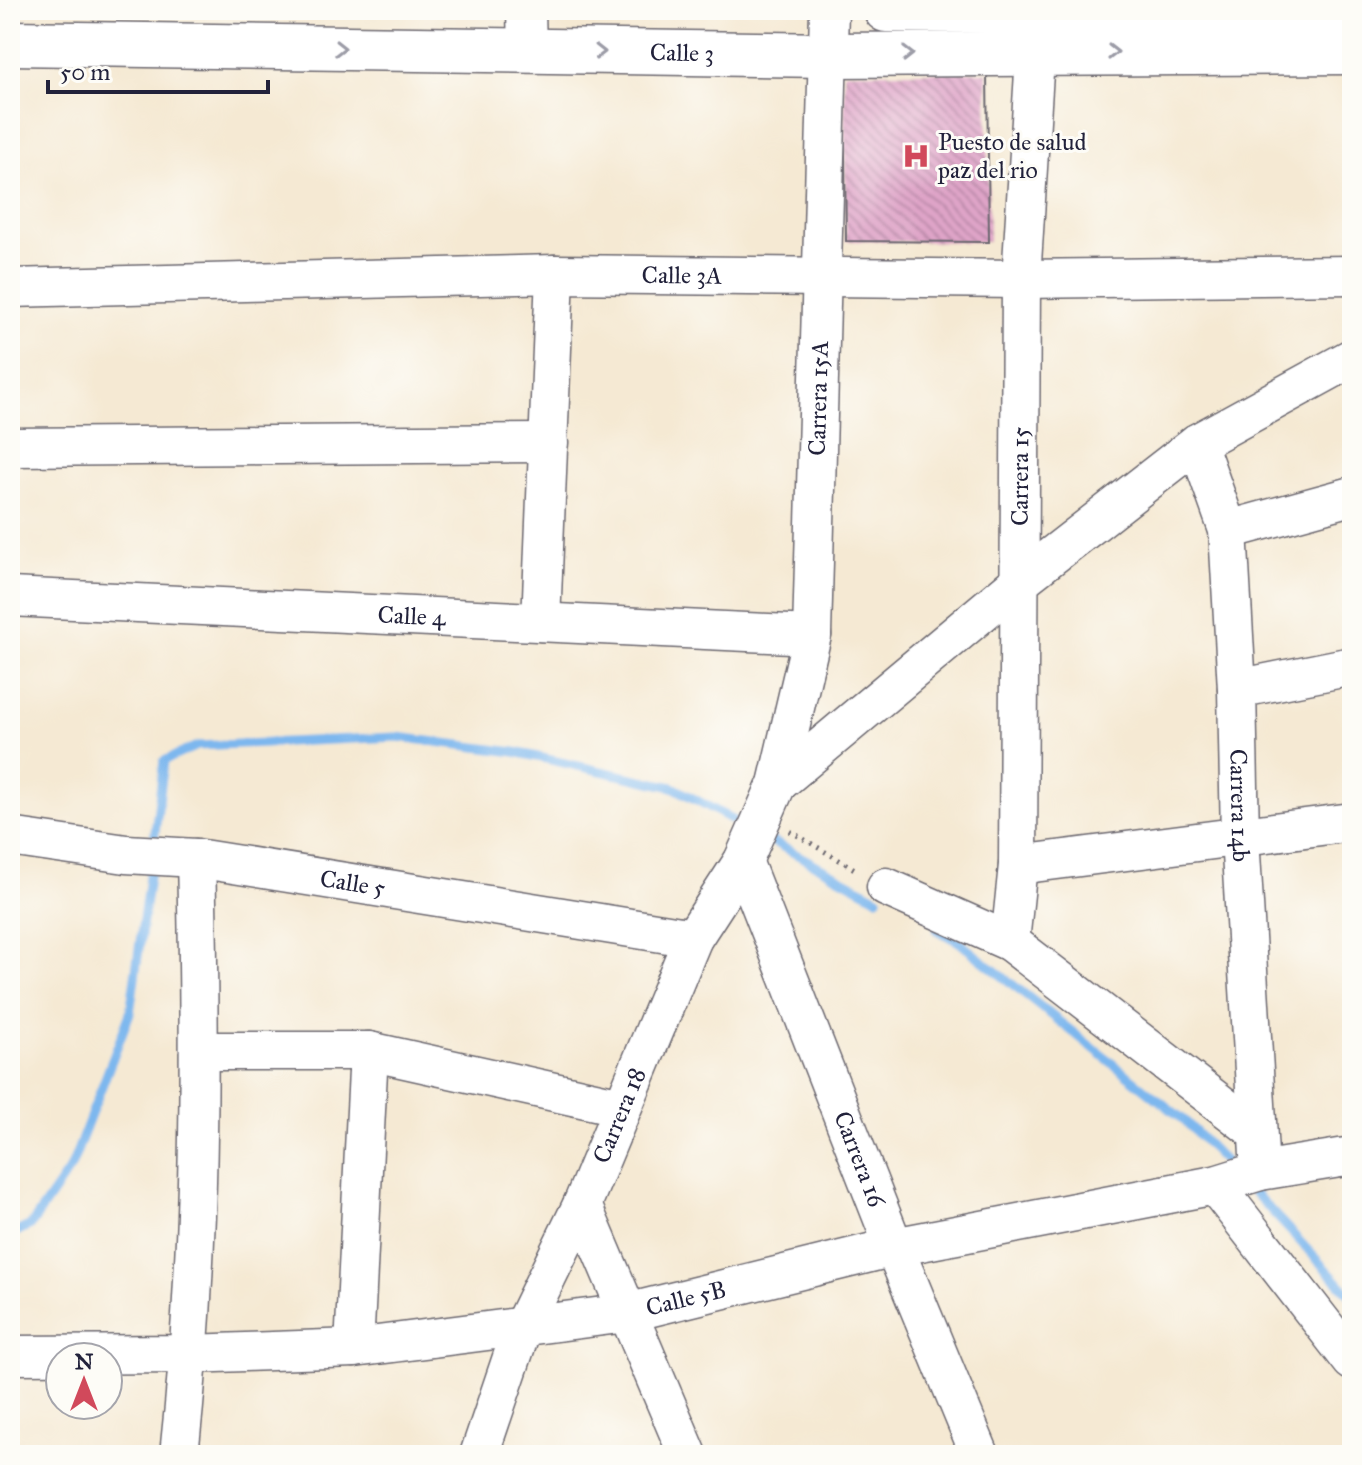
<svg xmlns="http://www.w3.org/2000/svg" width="1362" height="1465" viewBox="0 0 1362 1465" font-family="'IM FELL Great Primer',serif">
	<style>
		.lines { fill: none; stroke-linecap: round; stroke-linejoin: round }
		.stream { stroke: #7db7ee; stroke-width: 9 }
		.building { fill: url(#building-back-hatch) }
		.minor-casing { stroke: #6c6870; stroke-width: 41 }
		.major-casing { stroke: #6c6870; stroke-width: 47 }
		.path { stroke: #6c6870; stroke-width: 5; stroke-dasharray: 2 6; stroke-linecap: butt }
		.minor { stroke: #fff; stroke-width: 38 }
		.major { stroke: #fff; stroke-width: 44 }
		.oneway { stroke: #9c9ca7 }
		.labels { text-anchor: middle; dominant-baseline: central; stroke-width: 6; stroke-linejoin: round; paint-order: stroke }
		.street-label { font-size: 24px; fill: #22223b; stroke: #fdfcf7 }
		.poi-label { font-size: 24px; fill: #22223b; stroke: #fdfcf7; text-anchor: start }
	</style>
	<defs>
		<pattern id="building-back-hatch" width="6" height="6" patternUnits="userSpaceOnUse" patternTransform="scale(2)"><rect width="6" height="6" fill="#dfa4c8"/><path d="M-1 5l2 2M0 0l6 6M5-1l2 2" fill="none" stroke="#b485a4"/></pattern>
	</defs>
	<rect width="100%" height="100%" fill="#fdfcf7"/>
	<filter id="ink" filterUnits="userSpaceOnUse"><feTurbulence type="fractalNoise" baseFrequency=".0125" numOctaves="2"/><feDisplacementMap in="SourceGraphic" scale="16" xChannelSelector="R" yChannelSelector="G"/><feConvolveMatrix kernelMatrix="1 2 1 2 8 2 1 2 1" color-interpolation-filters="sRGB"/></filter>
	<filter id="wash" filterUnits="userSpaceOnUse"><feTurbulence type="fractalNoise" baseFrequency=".006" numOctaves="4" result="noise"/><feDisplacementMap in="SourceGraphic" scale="32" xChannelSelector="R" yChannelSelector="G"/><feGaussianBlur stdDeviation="1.8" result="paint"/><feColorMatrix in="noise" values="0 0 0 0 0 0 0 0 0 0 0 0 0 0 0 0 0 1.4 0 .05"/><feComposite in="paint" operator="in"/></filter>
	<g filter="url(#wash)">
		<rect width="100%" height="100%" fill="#f5e9d3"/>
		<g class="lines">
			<path class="stream" d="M 764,837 L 878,898
				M 153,848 L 164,761 L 197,746 L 397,737 L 515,752 L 673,787 L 747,828
				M 937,930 L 959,942 L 1184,1120 L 1232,1169
				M 1248,1186 L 1352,1297
				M 10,1235 L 31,1225 L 71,1167 L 130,1013 L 151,863"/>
		</g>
		<g id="blocks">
			<path class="building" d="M 844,72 L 987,72 L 989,242 L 846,241 Z"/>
		</g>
	</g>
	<g filter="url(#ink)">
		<use href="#blocks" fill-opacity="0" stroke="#6c6870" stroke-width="2"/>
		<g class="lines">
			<g class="minor-casing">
				<g id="minor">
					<path d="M 526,10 L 527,51"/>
					<path id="s1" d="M 10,288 L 555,274 L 1021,279 L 1352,275"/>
					<path id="s2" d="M 1197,443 L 1228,530 L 1237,689 L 1240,837 L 1260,1171"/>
					<path d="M 10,447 L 549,443"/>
					<path d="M 1228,530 L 1352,496"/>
					<path id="s3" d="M 10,597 L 812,635"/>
					<path d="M 541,622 L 555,274"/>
					<path d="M 1237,689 L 1352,666"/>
					<path d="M 777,784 L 1021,580 L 1197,443 L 1352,358"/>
					<path id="s4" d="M 10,837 L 126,854 L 196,858 L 693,938"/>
					<path id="s5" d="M 743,861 L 894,1247 L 980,1455"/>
					<path d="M 1018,865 L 1352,822"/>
					<path d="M 886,887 L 1010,942 L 1257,1132"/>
					<path id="s6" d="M 1010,942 L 1018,865 L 1021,279 L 1037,25"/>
					<path d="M 201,1051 L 369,1051 L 622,1107"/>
					<path d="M 1215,1185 L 1352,1361"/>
					<path d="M 582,1205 L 688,1455"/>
					<path d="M 354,1348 L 369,1051"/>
					<path id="s7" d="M 10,1355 L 190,1354 L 354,1348 L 627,1313 L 894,1247 L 1215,1185 L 1260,1171 L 1352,1156"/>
					<path d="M 179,1455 C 201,1257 201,1057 196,858"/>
					<path id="s8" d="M 479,1455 L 522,1328 L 582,1205 L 693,938 L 743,861 L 777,784 L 812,635 L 829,10"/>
				</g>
			</g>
			<g class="major-casing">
				<g id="major">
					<path d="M 886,10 L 1352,13"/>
					<path id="s9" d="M 10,43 L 830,55 L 1352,52"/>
				</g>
			</g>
			<path class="path" d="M 790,831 L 858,871"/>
			<use href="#minor" class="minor"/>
			<use href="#major" class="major"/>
		</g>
		<defs><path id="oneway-chevron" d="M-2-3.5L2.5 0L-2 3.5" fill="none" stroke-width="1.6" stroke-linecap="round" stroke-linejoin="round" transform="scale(2)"/></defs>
		<g class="oneway">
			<use href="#oneway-chevron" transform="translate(340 48) rotate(1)"/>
			<use href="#oneway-chevron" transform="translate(600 52) rotate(1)"/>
			<use href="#oneway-chevron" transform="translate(1113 52)"/>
			<use href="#oneway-chevron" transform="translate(908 54) rotate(-1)"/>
		</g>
	</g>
	<defs>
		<g id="hospital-bare" transform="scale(2.16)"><path d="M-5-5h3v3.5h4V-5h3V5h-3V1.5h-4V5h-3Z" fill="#d1495b" stroke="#fdfcf7" stroke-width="2.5" paint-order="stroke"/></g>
	</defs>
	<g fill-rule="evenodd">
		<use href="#hospital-bare" x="916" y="156"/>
	</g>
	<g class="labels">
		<g class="street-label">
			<text stroke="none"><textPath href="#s9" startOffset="672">Calle 3</textPath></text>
			<text stroke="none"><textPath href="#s1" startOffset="672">Calle 3A</textPath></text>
			<text stroke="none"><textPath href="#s8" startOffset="1126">Carrera 15A</textPath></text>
			<text stroke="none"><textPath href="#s6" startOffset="466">Carrera 15</textPath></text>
			<text stroke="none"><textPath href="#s3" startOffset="402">Calle 4</textPath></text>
			<text stroke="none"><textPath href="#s2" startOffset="368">Carrera 14b</textPath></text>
			<text stroke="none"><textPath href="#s4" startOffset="346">Calle 5</textPath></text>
			<text stroke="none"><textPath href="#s8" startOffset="368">Carrera 18</textPath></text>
			<text stroke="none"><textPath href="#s5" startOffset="320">Carrera 16</textPath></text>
			<text stroke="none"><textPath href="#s7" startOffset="680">Calle 5B</textPath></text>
		</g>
		<g class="poi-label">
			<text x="938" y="142">Puesto de salud<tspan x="938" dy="28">paz del rio</tspan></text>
		</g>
	</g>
	<rect width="1362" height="1465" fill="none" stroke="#fdfcf7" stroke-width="40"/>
	<g transform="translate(84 1381)"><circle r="38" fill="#fdfcf7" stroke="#a5a5ac" stroke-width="2"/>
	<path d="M0-6L14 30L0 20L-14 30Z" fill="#d1495b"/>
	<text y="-12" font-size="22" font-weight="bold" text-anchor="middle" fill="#22223b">N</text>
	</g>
	<path d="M48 80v12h220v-12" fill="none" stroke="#22223b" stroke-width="4"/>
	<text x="60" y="80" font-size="24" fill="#22223b" stroke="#fdfcf7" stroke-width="6" paint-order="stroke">50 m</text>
</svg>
